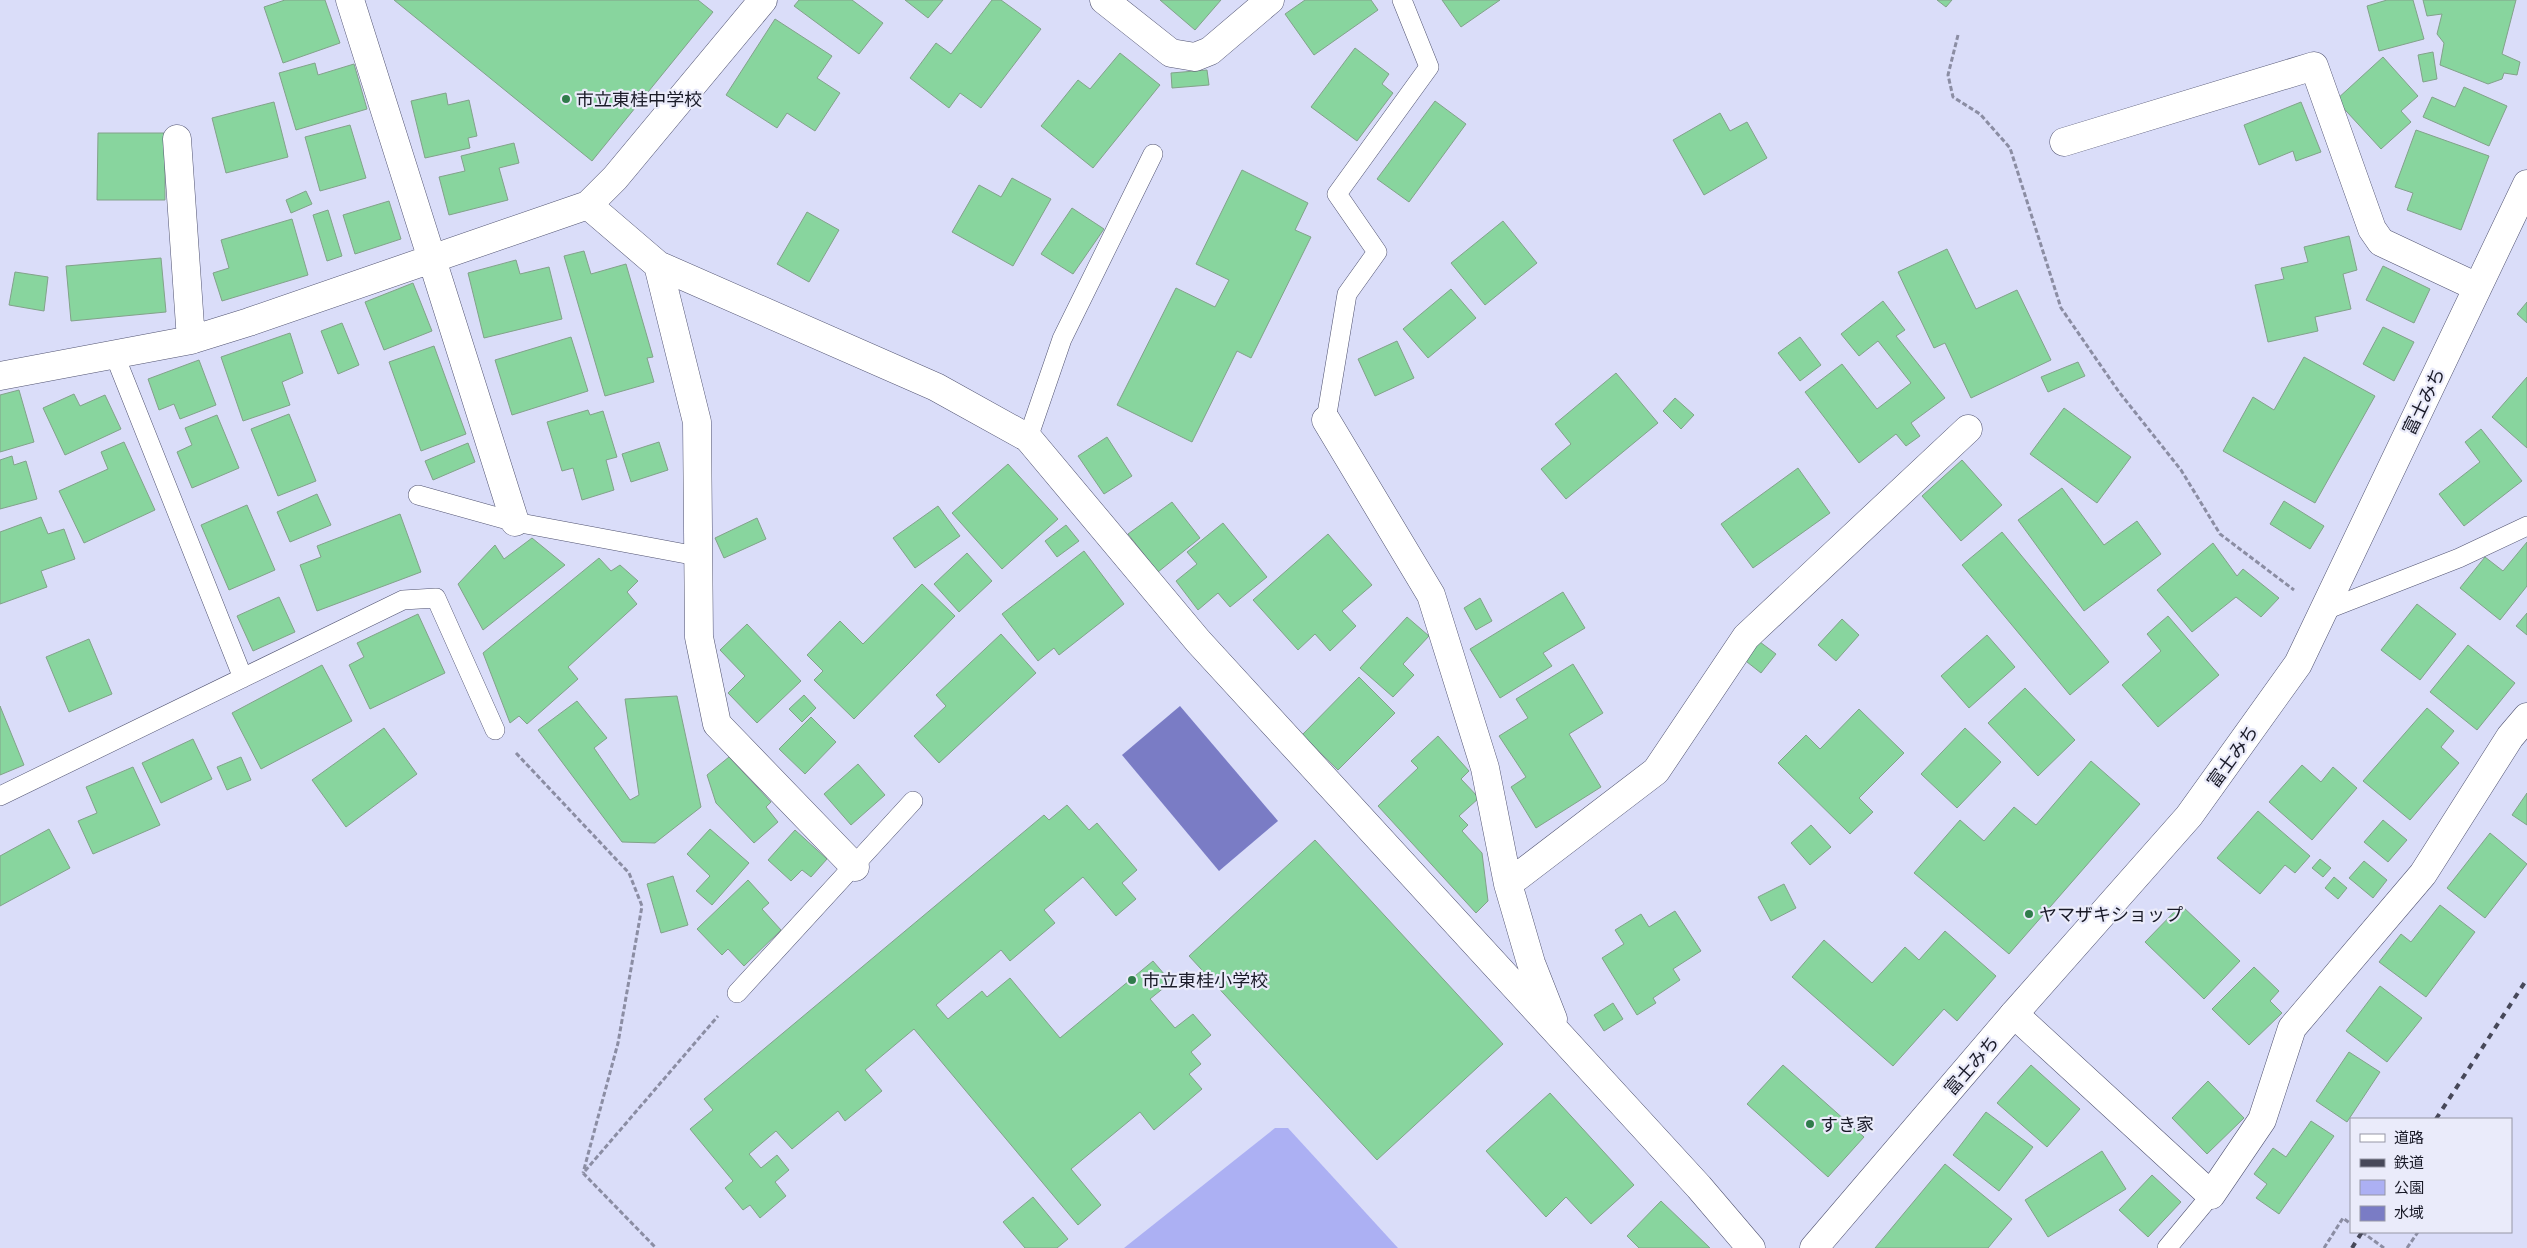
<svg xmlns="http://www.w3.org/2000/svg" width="2527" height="1248" viewBox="0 0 2527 1248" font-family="Ubuntu,'Noto Sans JP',sans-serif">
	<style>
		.green { fill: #acb0f3 }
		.water { fill: #7a7cc5 }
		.building { fill: #88d59e; stroke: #82a28a }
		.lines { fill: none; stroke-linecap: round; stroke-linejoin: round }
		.lane-casing { stroke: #515371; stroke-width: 20 }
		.street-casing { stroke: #515371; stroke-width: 29 }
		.highway-casing { stroke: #515371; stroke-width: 29 }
		.path { stroke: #8b8da3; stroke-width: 3; stroke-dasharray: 5 2.5; stroke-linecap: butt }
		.lane { stroke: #fff; stroke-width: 19 }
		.street { stroke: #fff; stroke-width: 28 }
		.highway { stroke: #fff; stroke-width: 28 }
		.rail { stroke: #474859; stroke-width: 4; stroke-dasharray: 6 6; stroke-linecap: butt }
		.poi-dot { fill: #307c4b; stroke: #eaebfa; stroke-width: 2 }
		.labels { text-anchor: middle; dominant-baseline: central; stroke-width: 4.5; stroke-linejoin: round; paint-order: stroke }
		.poi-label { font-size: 18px; fill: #191a27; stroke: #eaebfa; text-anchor: start }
		.street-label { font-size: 18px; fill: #191a27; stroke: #eaebfa }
	</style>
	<rect width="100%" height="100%" fill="#daddf9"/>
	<path class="green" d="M 1275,1128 L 1288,1128 L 1398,1248 L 1124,1248 Z"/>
	<path class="water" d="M 1180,706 L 1278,821 L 1219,871 L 1122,755 Z"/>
	<path class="building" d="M 285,0 L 325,0 L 340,43 L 283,63 L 264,7 Z
		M 394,0 L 698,0 L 713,12 L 592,161 Z
		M 799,0 L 852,0 L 883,23 L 859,54 L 794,6 Z
		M 905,0 L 943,0 L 928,18 Z
		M 992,0 L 1001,0 L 1041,29 L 981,108 L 960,93 L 949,108 L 910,78 L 936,43 L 951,54 Z
		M 1160,0 L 1221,0 L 1195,30 Z
		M 1305,0 L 1371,0 L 1378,10 L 1314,55 L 1285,14 Z
		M 1442,0 L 1500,0 L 1461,27 Z
		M 1937,0 L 1952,0 L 1946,7 Z
		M 2387,0 L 2413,0 L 2424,39 L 2379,51 L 2367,6 Z
		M 2423,0 L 2516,0 L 2502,54 L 2520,62 L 2517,75 L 2504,73 L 2502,79 L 2488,84 L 2440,65 L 2444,43 L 2437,34 L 2442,14 L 2427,16 Z
		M 775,19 L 832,56 L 817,78 L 840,93 L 815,131 L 787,113 L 777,128 L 726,95 Z
		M 1355,48 L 1389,74 L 1382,84 L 1393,93 L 1357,141 L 1311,107 Z
		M 2433,52 L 2437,79 L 2423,82 L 2418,55 Z
		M 1120,53 L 1160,85 L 1093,168 L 1041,126 L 1078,80 L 1090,89 Z
		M 2383,57 L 2418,96 L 2401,111 L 2411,122 L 2381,149 L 2336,100 Z
		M 315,63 L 318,75 L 354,64 L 367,109 L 296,130 L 279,73 Z
		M 1207,70 L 1209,85 L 1172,88 L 1171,73 Z
		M 2464,87 L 2507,106 L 2489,146 L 2423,117 L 2432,97 L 2455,107 Z
		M 446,93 L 448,105 L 469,100 L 477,136 L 468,138 L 470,148 L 425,158 L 411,101 Z
		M 1435,101 L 1466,124 L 1409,202 L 1377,179 Z
		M 274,102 L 288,157 L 226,173 L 212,118 Z
		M 2301,102 L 2321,152 L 2296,161 L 2293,151 L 2259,165 L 2244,125 Z
		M 1720,113 L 1730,131 L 1747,122 L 1767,158 L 1704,195 L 1673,140 Z
		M 350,125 L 366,178 L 320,191 L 305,137 Z
		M 2416,130 L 2489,156 L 2461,230 L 2407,210 L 2413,193 L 2395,187 Z
		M 98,133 L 165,133 L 165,200 L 97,200 Z
		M 514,143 L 519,163 L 499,168 L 508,200 L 449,215 L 439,177 L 465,171 L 461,156 Z
		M 1242,170 L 1308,203 L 1295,230 L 1311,237 L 1251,358 L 1237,351 L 1192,442 L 1117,405 L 1176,288 L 1215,307 L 1229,280 L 1196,264 Z
		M 1012,178 L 1051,199 L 1013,266 L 952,232 L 979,185 L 1001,197 Z
		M 306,191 L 312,204 L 291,213 L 286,200 Z
		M 389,201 L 401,239 L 355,254 L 343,215 Z
		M 1072,208 L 1104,229 L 1073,274 L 1041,254 Z
		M 328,210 L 342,256 L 327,261 L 313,215 Z
		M 807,212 L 839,230 L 809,282 L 777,264 Z
		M 292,219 L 308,275 L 222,301 L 213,273 L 229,268 L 221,240 Z
		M 1503,221 L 1537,263 L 1485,305 L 1451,263 Z
		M 2349,236 L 2357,270 L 2343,274 L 2351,309 L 2315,317 L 2318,331 L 2268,342 L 2255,285 L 2284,279 L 2281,268 L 2308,262 L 2304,247 Z
		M 1947,249 L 1976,309 L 2017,290 L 2051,360 L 1971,398 L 1945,343 L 1934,348 L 1898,272 Z
		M 584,251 L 591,274 L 626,264 L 653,357 L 647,358 L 654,382 L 605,396 L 564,256 Z
		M 161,258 L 166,312 L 71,321 L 66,266 Z
		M 516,260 L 520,274 L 549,267 L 562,319 L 484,338 L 468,273 Z
		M 2383,266 L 2430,289 L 2414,323 L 2366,300 Z
		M 15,272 L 48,277 L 44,311 L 9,305 Z
		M 413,283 L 432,331 L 384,350 L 365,302 Z
		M 1451,289 L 1476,318 L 1428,358 L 1403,329 Z
		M 1883,301 L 1905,330 L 1896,336 L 1945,398 L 1911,423 L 1920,436 L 1906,446 L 1896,434 L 1859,463 L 1805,392 L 1842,364 L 1877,409 L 1911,383 L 1878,341 L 1859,356 L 1841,334 Z
		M 2527,302 L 2527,323 L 2517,314 Z
		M 342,323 L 359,365 L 338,374 L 321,331 Z
		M 2383,327 L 2414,342 L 2394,381 L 2363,364 Z
		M 290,333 L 303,373 L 282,382 L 290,405 L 243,421 L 221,357 Z
		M 571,337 L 588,391 L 512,415 L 495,360 Z
		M 1800,337 L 1821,365 L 1800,381 L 1778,353 Z
		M 1397,341 L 1414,378 L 1375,396 L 1358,359 Z
		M 434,346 L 466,434 L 421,451 L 389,362 Z
		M 2304,357 L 2375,396 L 2315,503 L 2223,451 L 2253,397 L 2274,410 Z
		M 199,360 L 216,405 L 180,419 L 174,404 L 159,410 L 148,379 Z
		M 2078,362 L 2085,376 L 2048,392 L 2041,377 Z
		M 1616,373 L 1658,423 L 1566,499 L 1541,469 L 1571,444 L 1555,424 Z
		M 2527,377 L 2527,448 L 2492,417 Z
		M 19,390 L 34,442 L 0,452 L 0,395 Z
		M 74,394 L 80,406 L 105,395 L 121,429 L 65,455 L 43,408 Z
		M 1675,398 L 1694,415 L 1681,429 L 1663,411 Z
		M 2064,408 L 2131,457 L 2097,503 L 2030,454 Z
		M 588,410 L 590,415 L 603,411 L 617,457 L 606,460 L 614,490 L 582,500 L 573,468 L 562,471 L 547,422 Z
		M 289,414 L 316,481 L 278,496 L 251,429 Z
		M 217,415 L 239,468 L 192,488 L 177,452 L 192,445 L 185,428 Z
		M 2481,429 L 2522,481 L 2464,526 L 2439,494 L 2480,462 L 2465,442 Z
		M 1107,437 L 1132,476 L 1104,494 L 1078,456 Z
		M 124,442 L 155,510 L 84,543 L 59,491 L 108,469 L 101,452 Z
		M 659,442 L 668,470 L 631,482 L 622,454 Z
		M 468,443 L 475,462 L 433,480 L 425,461 Z
		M 12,456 L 14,465 L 26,461 L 37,499 L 0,509 L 0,460 Z
		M 1962,460 L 2002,505 L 1961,541 L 1922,496 Z
		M 1008,464 L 1058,519 L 1002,569 L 952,513 Z
		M 1798,468 L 1830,513 L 1753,568 L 1721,524 Z
		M 2062,488 L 2104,545 L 2137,521 L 2161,554 L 2084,611 L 2018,520 Z
		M 317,494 L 331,525 L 290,542 L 277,512 Z
		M 2284,501 L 2324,526 L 2310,549 L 2270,524 Z
		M 1172,502 L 1200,538 L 1158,572 L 1128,534 Z
		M 247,505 L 275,570 L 229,590 L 201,525 Z
		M 938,506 L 960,536 L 915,568 L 893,538 Z
		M 400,514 L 421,572 L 317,611 L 300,565 L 321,557 L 317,546 Z
		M 41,517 L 48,534 L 64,529 L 75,559 L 41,571 L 47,587 L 0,604 L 0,532 Z
		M 757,518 L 766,539 L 724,558 L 715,538 Z
		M 1223,523 L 1267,577 L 1230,607 L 1218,593 L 1198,610 L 1176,581 L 1197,564 L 1187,552 Z
		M 1066,525 L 1079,541 L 1057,557 L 1045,541 Z
		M 2002,532 L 2109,662 L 2070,695 L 1962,565 Z
		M 1328,534 L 1372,585 L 1342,611 L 1356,626 L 1330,651 L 1315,634 L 1298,650 L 1253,600 Z
		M 532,538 L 565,565 L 483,630 L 458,584 L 495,545 L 504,559 Z
		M 2527,542 L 2527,586 L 2500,620 L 2460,588 L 2485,557 L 2503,571 Z
		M 2213,543 L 2237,576 L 2243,569 L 2279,598 L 2261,617 L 2236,597 L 2192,632 L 2157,590 Z
		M 1084,551 L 1124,604 L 1059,655 L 1054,648 L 1038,661 L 1002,614 Z
		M 967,553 L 992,581 L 959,612 L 934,584 Z
		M 599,558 L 611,571 L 620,565 L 638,581 L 627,592 L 637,604 L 568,667 L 578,679 L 527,724 L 519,716 L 510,723 L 483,653 Z
		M 922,584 L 955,616 L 854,719 L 814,680 L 823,671 L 807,655 L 840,621 L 863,644 Z
		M 1563,592 L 1585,628 L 1543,653 L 1552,666 L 1500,698 L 1470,649 Z
		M 279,597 L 295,632 L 253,651 L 237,616 Z
		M 1480,598 L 1492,621 L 1476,630 L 1464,608 Z
		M 2417,604 L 2456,634 L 2420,680 L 2381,650 Z
		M 2527,613 L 2527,635 L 2516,626 Z
		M 418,614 L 445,673 L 370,709 L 349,665 L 364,657 L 357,643 Z
		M 2168,616 L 2219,675 L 2158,727 L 2122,685 L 2161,651 L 2147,634 Z
		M 1407,617 L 1429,636 L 1403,664 L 1414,675 L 1393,697 L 1360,668 Z
		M 1842,619 L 1859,635 L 1836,661 L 1818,645 Z
		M 747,624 L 801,681 L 757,723 L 728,693 L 745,676 L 720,650 Z
		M 1001,634 L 1036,673 L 939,763 L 914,736 L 946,706 L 936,695 Z
		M 1987,635 L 2015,667 L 1969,708 L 1941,676 Z
		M 89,639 L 112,694 L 69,712 L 46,657 Z
		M 1756,639 L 1776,654 L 1761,673 L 1742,658 Z
		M 2468,645 L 2515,683 L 2477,730 L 2430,692 Z
		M 1573,664 L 1603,713 L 1569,734 L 1601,787 L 1536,828 L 1511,787 L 1526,777 L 1499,736 L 1528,718 L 1516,699 Z
		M 322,665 L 352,721 L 261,769 L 232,713 Z
		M 1359,677 L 1395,713 L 1338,770 L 1302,735 Z
		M 2025,688 L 2075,740 L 2038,776 L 1988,723 Z
		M 804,695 L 816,708 L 802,722 L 789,709 Z
		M 677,696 L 701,807 L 655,843 L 622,842 L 538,730 L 577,701 L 607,738 L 594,748 L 630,800 L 639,795 L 625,699 Z
		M 0,706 L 24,765 L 0,775 Z
		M 2427,708 L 2454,731 L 2441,747 L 2459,763 L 2410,820 L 2363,781 Z
		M 1859,709 L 1904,753 L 1859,798 L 1873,812 L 1850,834 L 1778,763 L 1806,735 L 1820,749 Z
		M 811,717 L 836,742 L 805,774 L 779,749 Z
		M 384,728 L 417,774 L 346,827 L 312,780 Z
		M 1965,728 L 2001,762 L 1957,808 L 1921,774 Z
		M 1438,736 L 1469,771 L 1461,779 L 1479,798 L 1459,816 L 1468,825 L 1462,831 L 1482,853 L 1488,901 L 1476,913 L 1378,806 L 1418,768 L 1411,761 Z
		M 193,739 L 212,779 L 161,803 L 142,763 Z
		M 241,757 L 251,780 L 227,790 L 217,767 Z
		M 729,757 L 771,802 L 766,807 L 778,822 L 754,843 L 716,803 L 707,775 Z
		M 2091,761 L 2140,804 L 2009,954 L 1914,873 L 1960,820 L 1984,841 L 2014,807 L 2036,825 Z
		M 858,764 L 885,795 L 851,825 L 824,794 Z
		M 2302,765 L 2321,782 L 2333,767 L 2357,788 L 2312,840 L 2269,802 Z
		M 133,767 L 160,825 L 93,854 L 78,821 L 97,813 L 86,787 Z
		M 2527,793 L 2527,825 L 2512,815 Z
		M 1067,805 L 1089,830 L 1097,823 L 1137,870 L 1122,883 L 1136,899 L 1116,916 L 1083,877 L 1044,910 L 1055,923 L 1010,961 L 1001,950 L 936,1005 L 948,1019 L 982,991 L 987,997 L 1010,978 L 1060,1038 L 1153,961 L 1171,982 L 1150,999 L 1175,1028 L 1193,1014 L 1211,1035 L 1191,1052 L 1201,1064 L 1189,1074 L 1202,1089 L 1154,1130 L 1140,1112 L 1071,1169 L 1101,1205 L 1078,1225 L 914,1029 L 865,1070 L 882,1091 L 845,1121 L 838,1111 L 792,1149 L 776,1131 L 749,1154 L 761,1168 L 777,1155 L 789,1170 L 775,1182 L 786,1196 L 760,1218 L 750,1205 L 743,1210 L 725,1188 L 733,1181 L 690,1129 L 713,1110 L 704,1099 L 1044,815 L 1049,820 Z
		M 2258,811 L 2310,856 L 2295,873 L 2285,865 L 2260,894 L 2217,858 Z
		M 2383,820 L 2407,840 L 2388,862 L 2364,842 Z
		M 1811,825 L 1831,847 L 1810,865 L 1791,843 Z
		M 49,829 L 70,868 L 0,906 L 0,856 Z
		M 710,829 L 749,863 L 712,905 L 696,891 L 710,876 L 687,854 Z
		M 795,830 L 827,859 L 811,877 L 802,870 L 791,881 L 768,860 Z
		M 2490,833 L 2527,864 L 2485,918 L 2447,888 Z
		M 1315,840 L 1503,1044 L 1377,1160 L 1189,956 Z
		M 2320,859 L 2331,868 L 2323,877 L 2312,868 Z
		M 2364,861 L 2387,880 L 2373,898 L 2349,878 Z
		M 673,876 L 688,925 L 661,933 L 647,884 Z
		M 2334,877 L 2347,888 L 2338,899 L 2325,888 Z
		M 748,880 L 769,903 L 762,909 L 781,930 L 744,966 L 728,949 L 722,955 L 697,929 Z
		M 1784,884 L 1796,908 L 1771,921 L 1758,897 Z
		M 2181,905 L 2240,961 L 2204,999 L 2145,942 Z
		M 2440,905 L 2475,932 L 2426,997 L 2379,962 L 2401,934 L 2411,942 Z
		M 1675,911 L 1701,951 L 1673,969 L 1680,980 L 1653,998 L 1656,1003 L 1637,1015 L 1602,958 L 1624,944 L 1615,930 L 1641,914 L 1649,927 Z
		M 1945,931 L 1996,976 L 1957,1021 L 1944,1009 L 1893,1066 L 1792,977 L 1824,940 L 1872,983 L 1905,947 L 1919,960 Z
		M 2254,967 L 2279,991 L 2270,1001 L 2282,1013 L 2249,1045 L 2212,1009 Z
		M 2380,986 L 2422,1018 L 2387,1062 L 2346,1031 Z
		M 1613,1003 L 1623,1019 L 1604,1031 L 1594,1015 Z
		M 2349,1052 L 2380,1072 L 2347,1122 L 2316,1101 Z
		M 1783,1065 L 1864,1137 L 1828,1177 L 1747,1104 Z
		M 2031,1065 L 2080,1109 L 2047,1147 L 1997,1103 Z
		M 2208,1081 L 2244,1118 L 2207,1154 L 2172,1118 Z
		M 1550,1093 L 1634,1185 L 1591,1224 L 1566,1197 L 1546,1217 L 1486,1151 Z
		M 1986,1112 L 2033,1147 L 1999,1191 L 1953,1155 Z
		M 2311,1121 L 2334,1136 L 2279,1214 L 2256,1198 L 2267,1184 L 2254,1174 L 2273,1148 L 2286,1157 Z
		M 2102,1151 L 2126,1189 L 2048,1237 L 2025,1200 Z
		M 1945,1164 L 2012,1219 L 1988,1248 L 1875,1248 Z
		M 2152,1175 L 2181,1202 L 2148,1237 L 2119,1210 Z
		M 1033,1197 L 1068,1239 L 1057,1248 L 1025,1248 L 1003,1222 Z
		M 1661,1201 L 1710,1248 L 1639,1248 L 1627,1236 Z"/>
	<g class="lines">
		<g class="lane-casing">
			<path id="lane" d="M 115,356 L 243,678
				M 1326,420 L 1347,294 L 1377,252 L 1337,194 L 1429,67 L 1402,0
				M 1028,438 L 1062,339 L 1153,154
				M 418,495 L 515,522 L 697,556
				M 2323,611 L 2459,558 L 2527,526
				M 0,796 L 403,600 L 436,598 L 495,730
				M 737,993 L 913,801
				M 2167,1248 L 2211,1195"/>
		</g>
		<g class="street-casing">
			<path id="street" d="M 350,0 L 515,522
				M 1104,0 L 1171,53 L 1195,57 L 1210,51 L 1270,0
				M 177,139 L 191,340
				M 2064,142 L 2314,66 L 2372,229 L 2381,242 L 2477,287
				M 588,205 L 658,265 L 936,387 L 1028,438 L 1198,641 L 1699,1187 L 1751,1248
				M 658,265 L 697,422 L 699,637 L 717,724 L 855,867
				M 0,376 L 191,340 L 249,322 L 588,205 L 615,178 L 763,0
				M 1326,420 L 1431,595 L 1485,768 L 1508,884 L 1531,963 L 1553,1019
				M 1508,884 L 1656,771 L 1746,637 L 1968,429
				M 2014,1014 L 2211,1195 L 2262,1120 L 2292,1028 L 2423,874 L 2510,737 L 2527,717"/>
		</g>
		<g class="highway-casing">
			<path id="highway" d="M 1814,1248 L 2014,1014 L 2189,816 L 2298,664 L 2527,184"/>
		</g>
		<path class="path" d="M 1958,35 L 1948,75 L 1953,97 L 1980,114 L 2010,148 L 2061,308 L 2119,392 L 2181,470 L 2220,534 L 2294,590
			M 516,753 L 629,873 L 642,906 L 618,1043 L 583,1173
			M 585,1171 L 718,1016
			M 583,1173 L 656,1248
			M 2362,1232 L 2384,1248
			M 2324,1248 L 2343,1218 L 2351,1224
			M 2407,1248 L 2418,1232"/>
		<use href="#lane" class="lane"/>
		<use href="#street" class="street"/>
		<use href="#highway" class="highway"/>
		<path class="rail" d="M 2436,1119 L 2527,979
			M 2352,1248 L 2362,1232"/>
	</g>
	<g class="poi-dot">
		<circle cx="566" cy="99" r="5"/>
		<circle cx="2029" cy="914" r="5"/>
		<circle cx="1132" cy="980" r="5"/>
		<circle cx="1810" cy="1124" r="5"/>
	</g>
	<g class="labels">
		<g class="poi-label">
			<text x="576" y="99">市立東桂中学校</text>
			<text x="2039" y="914">ヤマザキショップ</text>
			<text x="1142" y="980">市立東桂小学校</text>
			<text x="1820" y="1124">すき家</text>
		</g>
		<g class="street-label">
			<text transform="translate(2423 401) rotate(-64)">富士みち</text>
			<text transform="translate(2232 756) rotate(-54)">富士みち</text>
			<text transform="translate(1971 1065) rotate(-49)">富士みち</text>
		</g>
	</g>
	<rect x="2350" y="1118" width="162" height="115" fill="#eaebfa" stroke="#9697a6"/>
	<rect x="2360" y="1134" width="25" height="8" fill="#ffffff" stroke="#9697a6"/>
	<text x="2394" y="1143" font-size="15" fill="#191a27">道路</text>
	<rect x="2360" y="1159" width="25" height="8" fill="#474859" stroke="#9697a6"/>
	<text x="2394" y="1168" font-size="15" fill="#191a27">鉄道</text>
	<rect x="2360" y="1180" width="25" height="15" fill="#acb0f3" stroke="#9697a6"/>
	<text x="2394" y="1193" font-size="15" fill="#191a27">公園</text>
	<rect x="2360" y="1206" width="25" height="15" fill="#7a7cc5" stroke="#9697a6"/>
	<text x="2394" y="1218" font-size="15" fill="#191a27">水域</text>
</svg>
